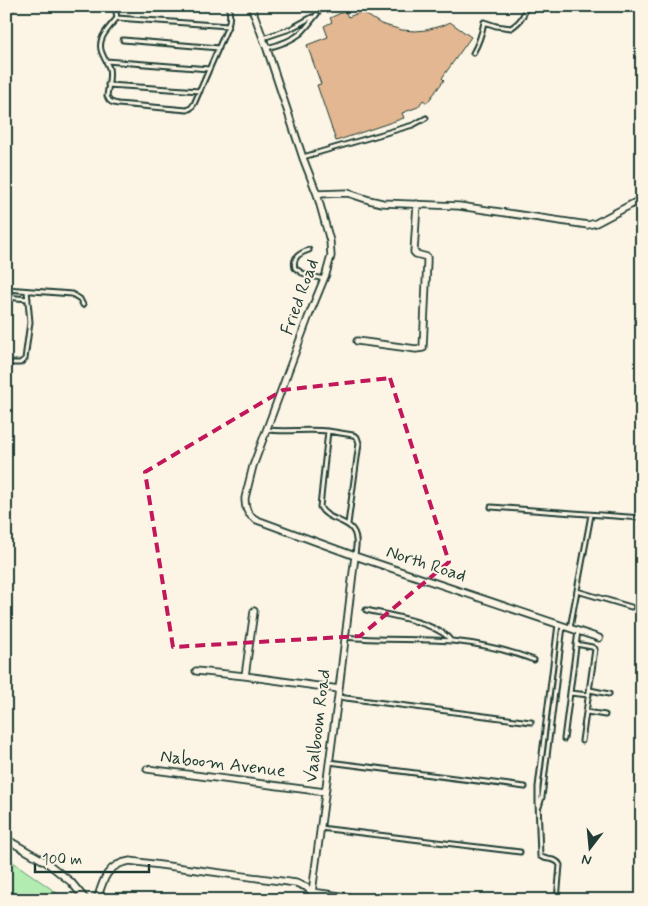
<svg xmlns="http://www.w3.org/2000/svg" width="648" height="906" viewBox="0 0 648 906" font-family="Mynerve,sans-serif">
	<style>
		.green { fill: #b2ecb1; stroke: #689472 }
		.building { fill: #e2b792; stroke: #1f3d34 }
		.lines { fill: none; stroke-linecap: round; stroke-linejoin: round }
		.lane-casing { stroke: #1f3d34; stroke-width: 7 }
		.street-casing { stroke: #1f3d34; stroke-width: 9 }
		.lane { stroke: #fcf5e5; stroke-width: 3 }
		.street { stroke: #fcf5e5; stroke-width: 5.5 }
		.marked { fill: none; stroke: #c2185b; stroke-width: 4; stroke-dasharray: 10 6; stroke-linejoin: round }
		.labels { text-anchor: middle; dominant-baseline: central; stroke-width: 4; stroke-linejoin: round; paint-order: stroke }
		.street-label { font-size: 18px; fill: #1f3d34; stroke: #fcf5e5 }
	</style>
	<rect width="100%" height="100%" fill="#fcf5e5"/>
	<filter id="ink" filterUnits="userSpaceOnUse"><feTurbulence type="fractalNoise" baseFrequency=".02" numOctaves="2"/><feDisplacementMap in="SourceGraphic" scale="10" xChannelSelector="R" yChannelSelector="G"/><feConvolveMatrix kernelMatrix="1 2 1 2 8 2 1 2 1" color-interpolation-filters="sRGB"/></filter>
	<g filter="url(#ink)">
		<path class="green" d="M 6,857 L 67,900 L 6,900 Z"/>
		<path class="building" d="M 345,11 L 348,17 L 362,12 L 381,24 L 402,30 L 415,31 L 426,30 L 444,25 L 450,22 L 471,37 L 442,78 L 444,80 L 427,103 L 423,100 L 418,107 L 402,113 L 404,118 L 336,141 L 317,85 L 321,84 L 307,45 L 328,37 L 324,26 L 332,22 L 330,18 Z"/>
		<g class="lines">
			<g class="lane-casing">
				<path id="lane" d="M 115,6 L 117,18
					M 318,6 L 321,10
					M 449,8 L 449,6
					M 116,9 L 127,6
					M 117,18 C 109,28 96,39 102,53 C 104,58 107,63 109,68 C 111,77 108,87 107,96 C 109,102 112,103 118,104 L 187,110 L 191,108 L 194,104 L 228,26 C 230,19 231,13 228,6
					M 117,18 L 228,26
					M 263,38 L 290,29 L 312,17
					M 123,40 L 219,48
					M 267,48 C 279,45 291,41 301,33 C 307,27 312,20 317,14
					M 473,53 C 479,43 482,33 484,22 L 496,26 L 511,28 C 520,22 524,17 526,6
					M 106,61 L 209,69
					M 108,85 L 200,91
					M 303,157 L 413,125 L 426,118
					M 309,250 C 300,253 292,257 295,268 L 302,273 L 323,279
					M 6,289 L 72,294 L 80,299 L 83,305
					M 6,297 L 28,299
					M 12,363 L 20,363 L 25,359 L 30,322 L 27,291
					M 267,430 C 288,432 307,429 328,431 L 320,507 C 328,523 355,518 356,540 C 357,545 355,551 355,556
					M 328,431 L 353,435 L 357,437 L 359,443 L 348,524
					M 491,507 L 642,518
					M 577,591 L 631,607
					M 366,610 C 388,615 420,620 439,631 C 444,633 448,637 451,641
					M 570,628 L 591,515
					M 345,637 C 381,641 417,638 452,641 C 481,644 508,650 534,660
					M 576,644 L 592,647 L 595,649 L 582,741
					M 590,690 L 609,694
					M 570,693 L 589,695
					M 338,697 L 531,722
					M 587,712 L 605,715
					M 564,739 L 578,631
					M 329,762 L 525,787
					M 539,807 L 542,797 L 563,626
					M 320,828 L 520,852
					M 557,900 L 560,865 C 556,857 546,861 540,856 L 538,801 L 538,787 L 558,624"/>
			</g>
			<g class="street-casing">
				<path id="street" d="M 251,6 L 267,49 L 303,158 L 317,194 L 330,241 L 331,256 L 326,274 L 308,318 L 253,466 L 245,498 C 245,508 247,515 257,520 L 355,556 L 599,638
					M 6,8 L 14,6
					M 317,194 L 348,193 L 369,200 L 382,203 L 459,206 L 588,225 L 596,223 L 636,202 L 642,197
					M 357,341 L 416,349 L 423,348 L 427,262 L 427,257 L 416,254 L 414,252 L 417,204
					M 196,671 L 245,676 L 339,689
					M 245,676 L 254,611
					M 147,769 L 325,792
					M 6,839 L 46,862 L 71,882 L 86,900
					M 312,892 L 370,900
					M 97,900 C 103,880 107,864 130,861 L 296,883 L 306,887 L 312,892
					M 311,900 L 339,689 L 355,556"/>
			</g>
			<use href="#lane" class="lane"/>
			<use href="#street" class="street"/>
		</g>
	</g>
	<path class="marked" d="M 390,378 L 449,562 L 360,636 L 173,647 L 145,472 L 283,390 Z"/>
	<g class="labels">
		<g class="street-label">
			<text transform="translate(300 297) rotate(-70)">Fried Road</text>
			<text transform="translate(426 564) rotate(18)">North Road</text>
			<text transform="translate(318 726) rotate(-83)">Vaalboom Road</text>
			<text transform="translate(223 764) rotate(7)">Naboom Avenue</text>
		</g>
	</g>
	<rect width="648" height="906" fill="none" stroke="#fcf5e5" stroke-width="25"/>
	<rect x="12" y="12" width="623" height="881" fill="none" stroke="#1f3d34" stroke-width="2" filter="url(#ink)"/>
	<g transform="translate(590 848) rotate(196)" stroke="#fcf5e5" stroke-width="4" paint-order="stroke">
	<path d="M0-4L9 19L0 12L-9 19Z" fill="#1f3d34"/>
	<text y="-8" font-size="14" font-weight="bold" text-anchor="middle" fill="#1f3d34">N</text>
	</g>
	<path d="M35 864v8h114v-8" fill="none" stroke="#1f3d34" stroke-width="2.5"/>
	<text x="42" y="864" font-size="15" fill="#1f3d34" stroke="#fcf5e5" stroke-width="4" paint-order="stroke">100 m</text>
</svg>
